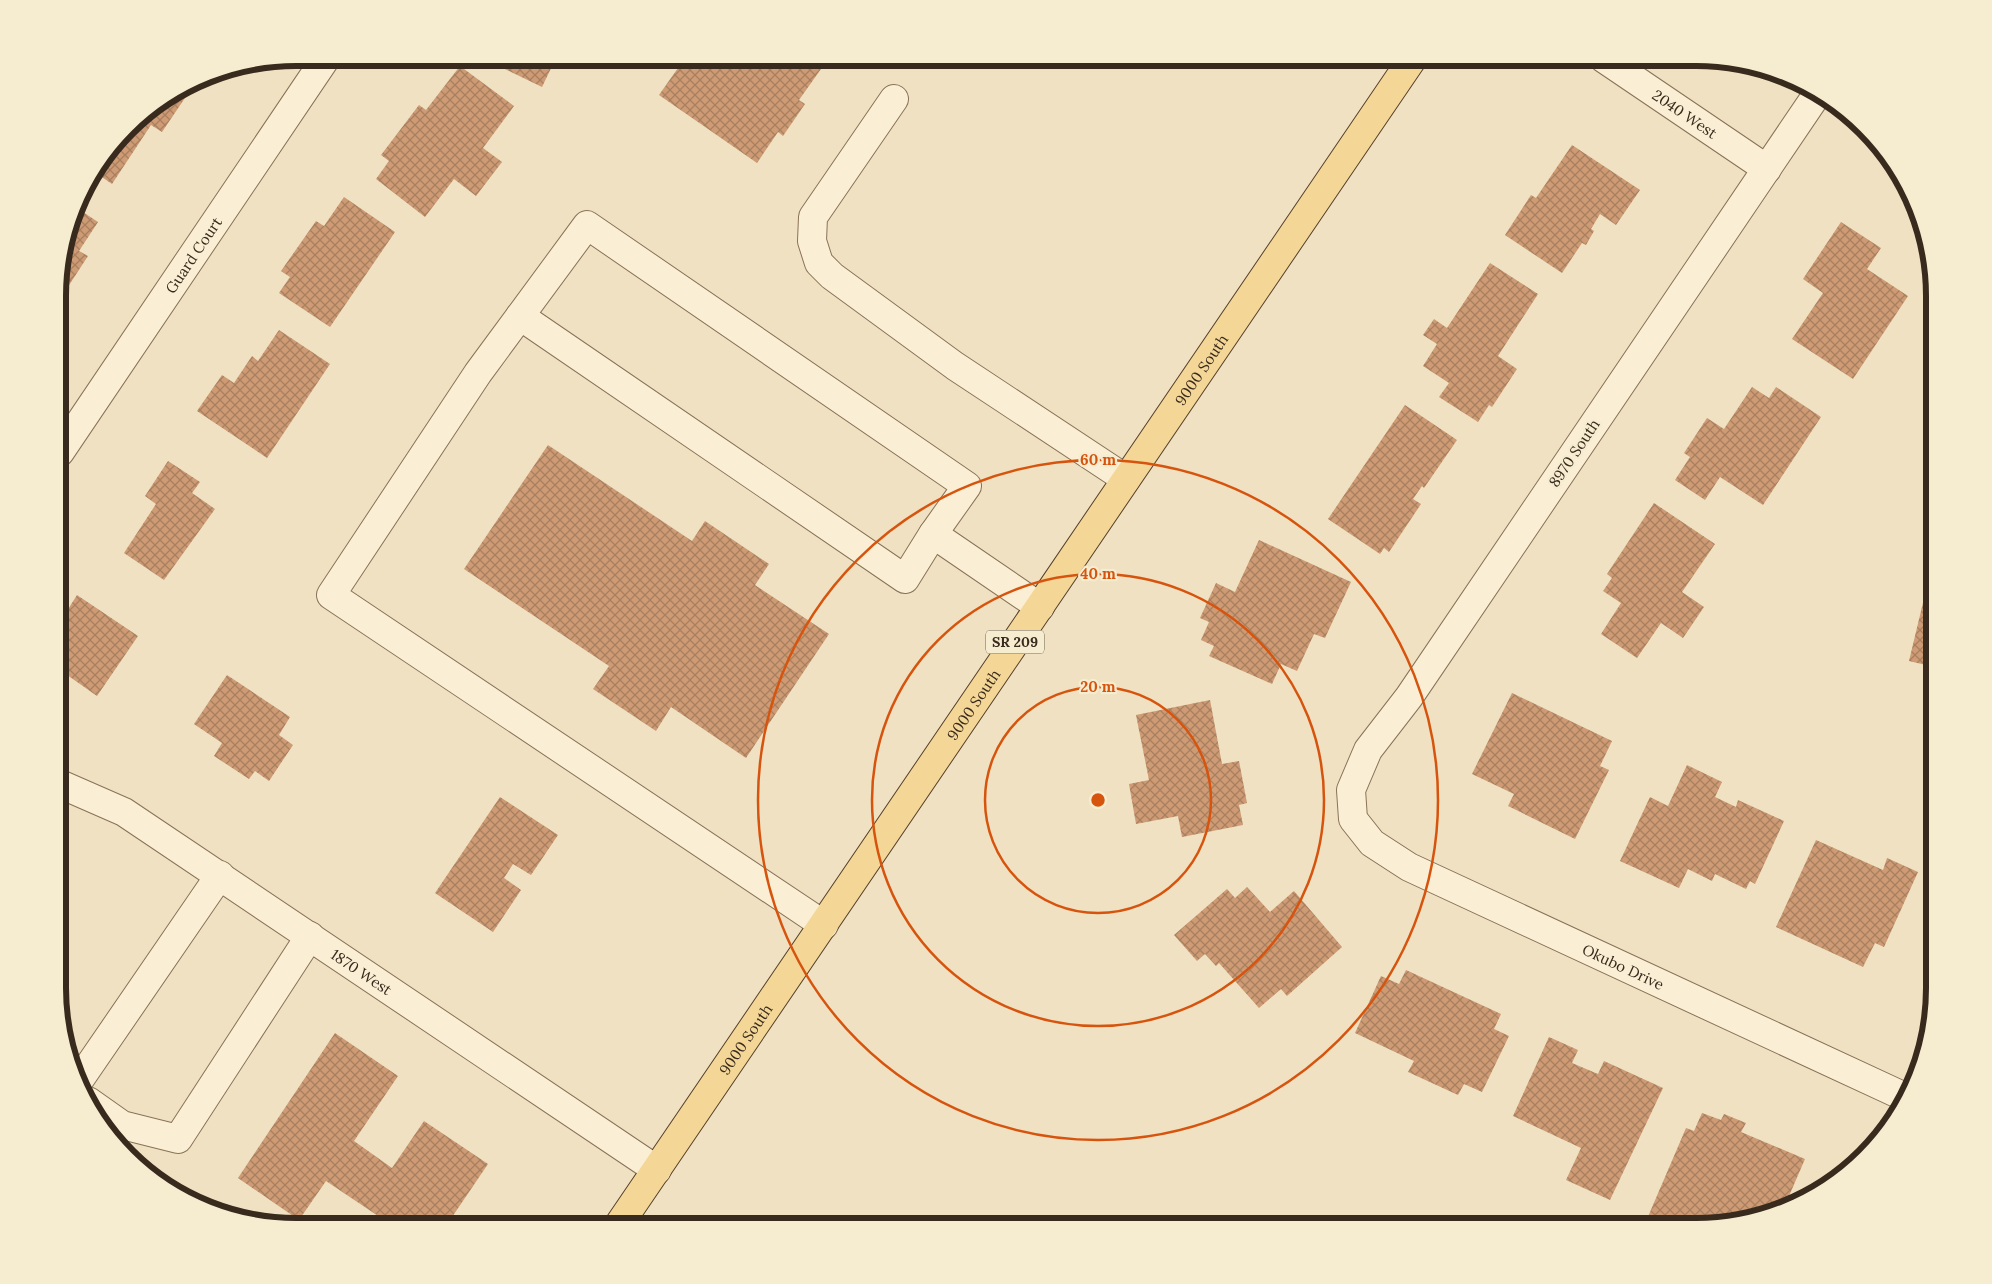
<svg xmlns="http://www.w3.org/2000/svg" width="1992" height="1284" viewBox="0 0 1992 1284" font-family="Lora,serif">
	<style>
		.building { fill: url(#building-cross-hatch) }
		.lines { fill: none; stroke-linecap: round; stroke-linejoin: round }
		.minor-casing { stroke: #897258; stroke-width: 30 }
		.major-casing { stroke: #56402c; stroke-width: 30 }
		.minor { stroke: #faefd4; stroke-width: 28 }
		.major { stroke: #f4d797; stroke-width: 28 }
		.ring { fill: none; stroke: #d6540e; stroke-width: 2.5 }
		.labels { text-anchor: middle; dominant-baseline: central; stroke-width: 4.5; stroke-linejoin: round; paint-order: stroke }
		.shield { fill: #f6ecd0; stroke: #716453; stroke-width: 1 }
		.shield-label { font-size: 14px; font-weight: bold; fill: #382a1d }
		.street-label { font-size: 15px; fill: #382a1d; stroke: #f6ecd0 }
		.rim { fill: none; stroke: #382a1d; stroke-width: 6 }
		.centre { fill: #d6540e; stroke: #f6ecd0; stroke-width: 2.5 }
		.ring-label { font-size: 15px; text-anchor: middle; font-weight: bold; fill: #d6540e; stroke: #f6ecd0; stroke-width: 4.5; stroke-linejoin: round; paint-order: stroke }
	</style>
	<defs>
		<pattern id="building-cross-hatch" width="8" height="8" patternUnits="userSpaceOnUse" patternTransform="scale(1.25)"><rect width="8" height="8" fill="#ce9b75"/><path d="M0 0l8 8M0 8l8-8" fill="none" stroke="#a87f5f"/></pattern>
	</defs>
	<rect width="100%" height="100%" fill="#efe1c1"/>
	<path class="building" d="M 482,58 L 556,58 L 542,87 Z
		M 685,58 L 804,58 L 821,69 L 799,100 L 805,104 L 783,136 L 778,132 L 757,163 L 659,95 Z
		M 460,66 L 514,106 L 483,148 L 502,162 L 476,196 L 454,179 L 425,217 L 376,179 L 389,161 L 381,155 L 419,105 L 426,110 Z
		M 181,91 L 187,95 L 162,132 L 151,125 L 112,184 L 96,173 L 139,117 Z
		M 1572,145 L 1640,190 L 1616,225 L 1600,214 L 1591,229 L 1594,231 L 1586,245 L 1582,243 L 1562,273 L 1505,235 L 1531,195 L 1536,198 Z
		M 344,197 L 395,232 L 330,327 L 279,293 L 290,277 L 281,271 L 316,221 L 324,226 Z
		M 77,208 L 98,222 L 79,251 L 88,256 L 60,299 L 60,266 Z
		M 1841,222 L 1881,248 L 1867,269 L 1908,296 L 1853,379 L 1792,339 L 1823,293 L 1803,279 Z
		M 1490,263 L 1538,294 L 1498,356 L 1517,369 L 1492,407 L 1489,405 L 1478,422 L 1439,397 L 1449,383 L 1423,366 L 1437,344 L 1423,335 L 1434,319 L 1447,328 Z
		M 279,330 L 330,364 L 267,458 L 197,411 L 222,375 L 234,383 L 252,356 L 258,361 Z
		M 1752,387 L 1769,398 L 1776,387 L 1821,417 L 1763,505 L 1720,477 L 1705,500 L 1675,480 L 1690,457 L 1684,453 L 1707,418 L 1724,429 Z
		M 1405,405 L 1457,440 L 1424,488 L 1422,486 L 1413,499 L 1421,504 L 1389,552 L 1384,548 L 1380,554 L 1328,519 Z
		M 548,445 L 692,541 L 705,521 L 769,564 L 755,585 L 829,634 L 746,758 L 671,707 L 656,731 L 593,689 L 609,666 L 464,569 Z
		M 168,461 L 200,482 L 192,493 L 215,509 L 164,580 L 124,553 L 156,504 L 145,496 Z
		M 1654,503 L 1715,544 L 1682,592 L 1704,607 L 1683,638 L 1661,623 L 1637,658 L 1601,634 L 1621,603 L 1603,591 L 1612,578 L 1607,574 Z
		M 1259,540 L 1351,582 L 1325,638 L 1314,634 L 1297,671 L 1281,664 L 1272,684 L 1209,656 L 1214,646 L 1201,640 L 1209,622 L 1200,618 L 1216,583 L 1235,592 Z
		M 1933,561 L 1934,561 L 1934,667 L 1909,661 Z
		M 77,595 L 138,636 L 97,696 L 60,670 L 60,648 L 66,638 L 60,634 L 60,622 Z
		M 227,675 L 290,717 L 279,735 L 293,745 L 269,781 L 255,771 L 249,779 L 214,756 L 222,743 L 194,724 Z
		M 1512,693 L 1612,741 L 1600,766 L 1609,770 L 1575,839 L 1508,806 L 1514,794 L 1472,774 Z
		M 1210,700 L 1222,764 L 1239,761 L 1247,803 L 1239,805 L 1243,825 L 1182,837 L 1178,816 L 1136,824 L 1129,784 L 1149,780 L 1136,715 Z
		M 1687,765 L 1722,782 L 1715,797 L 1736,807 L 1738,800 L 1784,821 L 1755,884 L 1750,881 L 1746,889 L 1715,874 L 1712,881 L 1688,869 L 1679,888 L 1620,861 L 1650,797 L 1668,806 Z
		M 500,797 L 558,835 L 531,875 L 513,864 L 504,878 L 521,890 L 493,932 L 435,893 Z
		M 1816,840 L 1883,870 L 1887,858 L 1918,872 L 1884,947 L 1875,943 L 1863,967 L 1776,927 Z
		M 1247,887 L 1270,912 L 1294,891 L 1342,947 L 1287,996 L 1281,989 L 1259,1008 L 1219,963 L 1216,966 L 1205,954 L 1197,961 L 1174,935 L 1227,889 L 1235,898 Z
		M 1406,970 L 1501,1014 L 1494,1029 L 1509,1036 L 1482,1092 L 1464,1084 L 1458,1095 L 1408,1072 L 1414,1061 L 1355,1033 L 1381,976 L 1399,984 Z
		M 335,1033 L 398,1076 L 354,1141 L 392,1168 L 424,1121 L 488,1164 L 446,1226 L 393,1226 L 326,1181 L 299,1220 L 238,1178 Z
		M 1549,1037 L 1578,1050 L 1572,1063 L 1598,1074 L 1604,1061 L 1663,1088 L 1610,1200 L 1566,1180 L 1581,1148 L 1513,1116 Z
		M 1702,1113 L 1721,1120 L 1724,1114 L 1746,1123 L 1741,1132 L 1805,1159 L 1786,1203 L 1777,1206 L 1770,1203 L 1768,1209 L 1713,1225 L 1692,1217 L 1688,1226 L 1665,1226 L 1647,1219 L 1686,1128 L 1694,1131 Z"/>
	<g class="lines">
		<g class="minor-casing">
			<g id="minor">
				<path id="s1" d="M 1603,58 L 1767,169"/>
				<path id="s2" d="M 1818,93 L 1409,697 L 1368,750 L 1351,790 L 1353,819 L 1372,843 L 1409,867 L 1905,1097"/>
				<path d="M 894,99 L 813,217 L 812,241 L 819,263 L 832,276 L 955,366 L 1126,479"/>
				<path d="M 520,316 L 905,579 L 933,534"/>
				<path id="s3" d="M 60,452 L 326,58"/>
				<path id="s4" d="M 60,784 L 124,812 L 657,1170"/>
				<path d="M 824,925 L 331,595 L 478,373 L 587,225 L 967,486 L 933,534 L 1040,607"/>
				<path d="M 80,1079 L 220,875"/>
				<path d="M 88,1101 L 122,1125 L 178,1139 L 310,936"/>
			</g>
		</g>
		<g class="major-casing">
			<g id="major">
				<path id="s5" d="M 618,1226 L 1413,58"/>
			</g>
		</g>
		<use href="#minor" class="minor"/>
		<use href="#major" class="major"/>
	</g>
	<g class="ring">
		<circle cx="1098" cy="800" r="113"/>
		<circle cx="1098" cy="800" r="226"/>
		<circle cx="1098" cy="800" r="340"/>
	</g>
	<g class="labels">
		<rect class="shield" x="986" y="630.5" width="58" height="23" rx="4"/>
		<g class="shield-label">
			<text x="1015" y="642">SR 209</text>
		</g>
		<g class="street-label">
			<text stroke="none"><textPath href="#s1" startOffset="99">2040 West</textPath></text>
			<text stroke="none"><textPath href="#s3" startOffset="238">Guard Court</textPath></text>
			<text stroke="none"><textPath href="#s5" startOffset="1036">9000 South</textPath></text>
			<text transform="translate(1574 453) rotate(-56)">8970 South</text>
			<text stroke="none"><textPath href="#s5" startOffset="631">9000 South</textPath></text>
			<text stroke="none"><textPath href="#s2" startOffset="1180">Okubo Drive</textPath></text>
			<text stroke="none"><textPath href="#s4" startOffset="356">1870 West</textPath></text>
			<text stroke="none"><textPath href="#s5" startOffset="226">9000 South</textPath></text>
		</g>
	</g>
	<path d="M0 0H1992V1284H0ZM296 66H1696A230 230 0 0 1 1926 296V988A230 230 0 0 1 1696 1218H296A230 230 0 0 1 66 988V296A230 230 0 0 1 296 66Z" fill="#f6ecd0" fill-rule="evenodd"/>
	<path class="rim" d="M296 66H1696A230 230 0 0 1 1926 296V988A230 230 0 0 1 1696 1218H296A230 230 0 0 1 66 988V296A230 230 0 0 1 296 66Z"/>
	<circle cx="1098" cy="800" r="8" class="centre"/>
	<g class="ring-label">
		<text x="1098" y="465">60 m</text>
		<text x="1098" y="579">40 m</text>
		<text x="1098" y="692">20 m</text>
	</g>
</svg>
